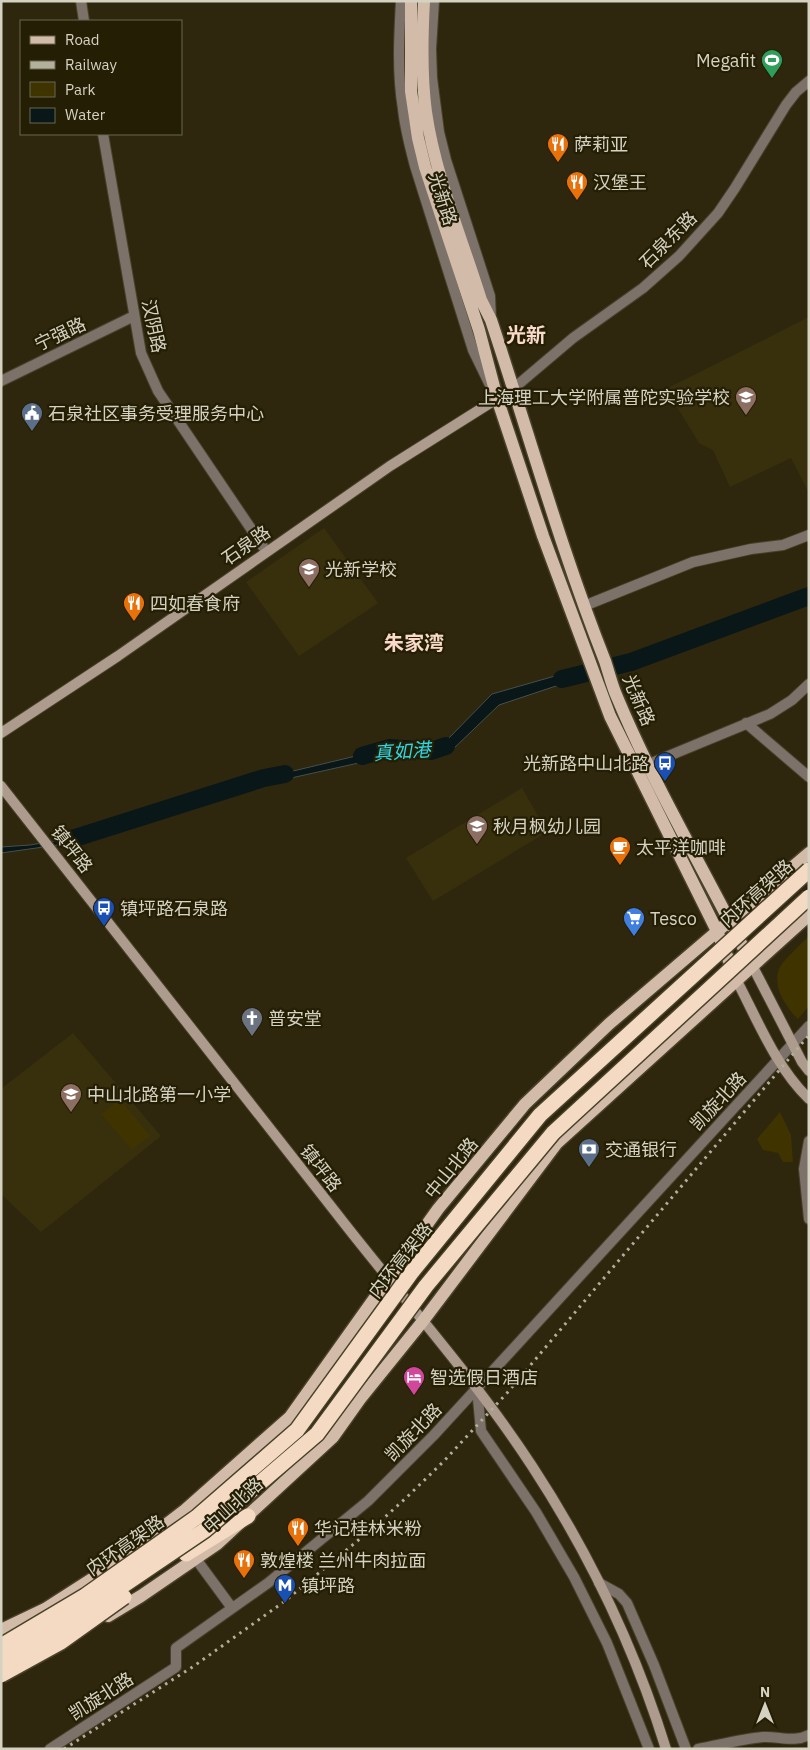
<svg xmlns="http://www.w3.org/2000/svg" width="810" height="1750" viewBox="0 0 810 1750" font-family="'IBM Plex Sans','Noto Sans SC',sans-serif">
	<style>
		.built { fill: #38300c }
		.green { fill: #3f3300 }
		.water { fill: #091719; stroke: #464f4c }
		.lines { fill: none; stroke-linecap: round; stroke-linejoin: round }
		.river { stroke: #091719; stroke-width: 18 }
		.street-casing { stroke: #49422a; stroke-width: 12 }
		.secondary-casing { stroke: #49422a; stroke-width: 12 }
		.primary-casing { stroke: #49422a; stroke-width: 15 }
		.highway-casing { stroke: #49422a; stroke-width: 18 }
		.street { stroke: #7c7269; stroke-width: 10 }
		.secondary { stroke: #ad9c8d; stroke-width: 10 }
		.primary { stroke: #d2bca9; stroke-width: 12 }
		.highway { stroke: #f4dac3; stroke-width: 15 }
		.rail { stroke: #b2af9c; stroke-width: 3; stroke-dasharray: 2.5 5; stroke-linecap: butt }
		.highway-bridge-casing { stroke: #49422a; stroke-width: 18; stroke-linecap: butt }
		.highway-bridge { stroke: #f4dac3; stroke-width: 15 }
		.labels { text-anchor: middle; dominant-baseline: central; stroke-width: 4.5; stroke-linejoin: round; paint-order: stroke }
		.poi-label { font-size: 18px; fill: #d5d2c2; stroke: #241e04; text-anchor: start }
		.street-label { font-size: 18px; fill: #d5d2c2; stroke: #241e04 }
		.water-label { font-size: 19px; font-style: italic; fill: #2dd8e8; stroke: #241e04 }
		.quarter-label { font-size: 20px; font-weight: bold; fill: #f8d9ca; stroke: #241e04 }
	</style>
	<rect width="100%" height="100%" fill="#2e270d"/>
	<path class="built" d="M 809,317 L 809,493 L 791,458 L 730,487 L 713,450 L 699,443 L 666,389 Z
		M 324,528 L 378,603 L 299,656 L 246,582 Z
		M 522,788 L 547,832 L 433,901 L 406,858 Z
		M 73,1033 L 161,1136 L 41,1232 L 1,1194 L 1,1089 Z"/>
	<path class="green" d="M 809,936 L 809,1006 L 798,1019 C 786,1007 772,987 779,969 C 782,961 802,943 809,936 Z
		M 120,1099 L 150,1136 L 132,1150 L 101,1114 Z
		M 780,1112 L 791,1135 L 793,1162 L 783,1162 L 778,1153 L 763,1150 L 757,1139 Z"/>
	<path class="water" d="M 583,668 L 586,676 L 499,705 L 451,751 L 432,758 L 390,756 L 264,784 L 86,841 L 1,853 L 1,847 L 30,845 L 83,836 L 264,778 L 385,749 L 424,751 L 447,740 L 492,694 Z"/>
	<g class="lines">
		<path class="river" d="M 562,679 L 631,662 L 809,596
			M 362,756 L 390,748 L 431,751 L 446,746
			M 66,840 L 75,838 L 264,778 L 285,774"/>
		<g class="street-casing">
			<path id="street" d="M 81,1 L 84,21
				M 401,1 C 399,37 397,73 403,109 C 405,129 410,147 415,166 L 473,350 L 489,383
				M 434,1 L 431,49 L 432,78 L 439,132 L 446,160 L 490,296 L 491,319
				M 103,134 L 141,353 L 158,391 L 266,551
				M 1,381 L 134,316
				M 514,388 L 573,338 L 643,288 L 679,256 L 718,213 L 735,188 L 786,105 L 796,92 L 809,81
				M 584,606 L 693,562 L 751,549 L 783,545 L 809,535
				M 746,723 L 809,777
				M 649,764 L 770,714 L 792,700 L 809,684
				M 809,1141 L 804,1169 L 809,1219
				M 477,1388 L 481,1431 L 536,1512 L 574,1577 L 607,1643 L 649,1749
				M 196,1559 L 232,1608
				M 599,1583 L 619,1594 L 627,1603 L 654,1665 L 686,1749
				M 50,1749 L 176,1667 L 176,1648 L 268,1583 L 368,1501 L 434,1435 L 809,1026
				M 698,1749 C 719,1745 741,1739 763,1737 C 779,1736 794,1743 809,1735"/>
		</g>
		<g class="secondary-casing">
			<path id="secondary" d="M 1,733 L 118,656 L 390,466 L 514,388
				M 1,786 C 113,929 225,1071 337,1214 C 402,1298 474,1377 532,1466 C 589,1553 635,1649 666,1749
				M 753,967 L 802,1062 L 809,1071
				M 737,981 C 758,1021 776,1067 809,1099"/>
		</g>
		<g class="primary-casing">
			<path id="primary" d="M 411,1 L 411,91 L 418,138 L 425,167 L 479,330 L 497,398 L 543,536 L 610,716 L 717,931 L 735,976
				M 424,1 C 422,38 421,76 426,112 C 435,175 462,239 481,300 L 491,320 C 529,434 561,550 605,661 C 609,673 612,686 617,697 C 655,788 706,873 750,961
				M 108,1616 L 141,1596 L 217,1544 L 333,1437 L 360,1399 L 423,1321 L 557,1143 L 809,915
				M 1,1630 L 45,1609 L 112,1566 L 185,1510 L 290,1417 L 438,1209 L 525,1104 L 609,1024 L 809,853"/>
		</g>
		<g class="highway-casing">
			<path id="highway" d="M 186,1554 L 248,1516"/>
		</g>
		<use href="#street" class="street"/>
		<use href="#secondary" class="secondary"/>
		<use href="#primary" class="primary"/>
		<use href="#highway" class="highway"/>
		<path class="rail" d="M 64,1749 L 194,1666 L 285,1601 L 373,1528 L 407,1497 L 444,1461 L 507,1393 L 809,1035"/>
		<g class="highway-bridge-casing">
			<path id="highway-bridge" d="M 1,1646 L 85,1596 L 197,1517 L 297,1430 L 411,1273 L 540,1115 L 809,870
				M 1,1660 L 90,1608 L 205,1530 L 317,1434 L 426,1286 L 553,1133 L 809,897
				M 1,1675 L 61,1642 L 124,1597"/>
		</g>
		<use href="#highway-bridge" class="highway-bridge"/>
	</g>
	<defs>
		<g id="stadium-pin" transform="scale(1.125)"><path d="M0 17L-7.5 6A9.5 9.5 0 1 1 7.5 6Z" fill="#2e9e5b" stroke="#241e04"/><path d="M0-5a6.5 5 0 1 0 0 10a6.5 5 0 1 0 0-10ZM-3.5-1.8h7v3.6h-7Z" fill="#fff"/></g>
		<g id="restaurant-pin" transform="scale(1.125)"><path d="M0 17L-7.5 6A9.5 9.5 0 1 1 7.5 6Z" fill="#e8710a" stroke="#241e04"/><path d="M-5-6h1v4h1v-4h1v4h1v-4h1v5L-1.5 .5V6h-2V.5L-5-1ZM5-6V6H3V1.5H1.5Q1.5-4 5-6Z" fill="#fff"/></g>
		<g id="school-pin" transform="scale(1.125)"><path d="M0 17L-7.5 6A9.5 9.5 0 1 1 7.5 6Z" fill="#8d6e63" stroke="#241e04"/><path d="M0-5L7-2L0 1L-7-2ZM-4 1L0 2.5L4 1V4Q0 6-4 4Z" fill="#fff"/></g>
		<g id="civic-pin" transform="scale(1.125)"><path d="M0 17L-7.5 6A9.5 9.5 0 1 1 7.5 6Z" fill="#5c6f8a" stroke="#241e04"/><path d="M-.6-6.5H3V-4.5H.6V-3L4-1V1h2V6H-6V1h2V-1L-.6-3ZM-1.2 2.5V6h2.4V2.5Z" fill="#fff"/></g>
		<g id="bus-pin" transform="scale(1.125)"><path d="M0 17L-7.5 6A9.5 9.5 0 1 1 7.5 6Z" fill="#1a4fb4" stroke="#241e04"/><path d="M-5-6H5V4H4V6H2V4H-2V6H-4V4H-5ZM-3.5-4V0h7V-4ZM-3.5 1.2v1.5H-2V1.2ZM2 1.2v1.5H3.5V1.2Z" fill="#fff"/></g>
		<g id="cafe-pin" transform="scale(1.125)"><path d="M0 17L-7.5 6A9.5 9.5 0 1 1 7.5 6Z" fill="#e8710a" stroke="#241e04"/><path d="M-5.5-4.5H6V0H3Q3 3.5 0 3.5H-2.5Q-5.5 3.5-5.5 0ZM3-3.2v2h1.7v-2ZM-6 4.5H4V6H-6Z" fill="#fff"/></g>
		<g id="supermarket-pin" transform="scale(1.125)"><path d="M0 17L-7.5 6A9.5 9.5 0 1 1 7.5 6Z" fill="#3f7fe0" stroke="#241e04"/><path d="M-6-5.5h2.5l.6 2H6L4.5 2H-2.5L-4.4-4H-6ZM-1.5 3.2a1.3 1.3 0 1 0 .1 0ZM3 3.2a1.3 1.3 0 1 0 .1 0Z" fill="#fff"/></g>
		<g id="church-pin" transform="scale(1.125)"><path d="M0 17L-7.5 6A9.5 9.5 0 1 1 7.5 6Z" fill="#6b7280" stroke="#241e04"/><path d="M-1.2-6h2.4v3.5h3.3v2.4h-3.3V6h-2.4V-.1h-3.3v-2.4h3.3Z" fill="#fff"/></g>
		<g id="bank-pin" transform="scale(1.125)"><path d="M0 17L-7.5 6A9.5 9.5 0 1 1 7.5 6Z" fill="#5c6f8a" stroke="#241e04"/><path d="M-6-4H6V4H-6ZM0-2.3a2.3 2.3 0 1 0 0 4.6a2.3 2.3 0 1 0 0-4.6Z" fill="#fff"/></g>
		<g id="hotel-pin" transform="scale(1.125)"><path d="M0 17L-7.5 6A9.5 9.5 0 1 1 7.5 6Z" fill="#d1479c" stroke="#241e04"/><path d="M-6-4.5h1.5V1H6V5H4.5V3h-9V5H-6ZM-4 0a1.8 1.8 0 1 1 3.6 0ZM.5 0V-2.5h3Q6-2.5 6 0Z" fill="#fff"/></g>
		<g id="metro-pin" transform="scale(1.125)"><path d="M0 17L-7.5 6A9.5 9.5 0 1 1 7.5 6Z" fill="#1a4fb4" stroke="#241e04"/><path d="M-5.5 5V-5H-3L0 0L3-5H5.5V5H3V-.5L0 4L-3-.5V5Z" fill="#fff"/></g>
	</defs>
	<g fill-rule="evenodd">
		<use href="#stadium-pin" x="772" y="60"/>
		<use href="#restaurant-pin" x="558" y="144"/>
		<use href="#restaurant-pin" x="577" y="182"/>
		<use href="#school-pin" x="746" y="397"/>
		<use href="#civic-pin" x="32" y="413"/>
		<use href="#school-pin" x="309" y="569"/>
		<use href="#restaurant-pin" x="134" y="603"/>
		<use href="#bus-pin" x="665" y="763"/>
		<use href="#school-pin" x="477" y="826"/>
		<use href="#cafe-pin" x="620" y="847"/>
		<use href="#bus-pin" x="104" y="908"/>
		<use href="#supermarket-pin" x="634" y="918"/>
		<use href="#church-pin" x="252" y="1018"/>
		<use href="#school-pin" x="71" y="1094"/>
		<use href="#bank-pin" x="589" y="1149"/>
		<use href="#hotel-pin" x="414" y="1377"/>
		<use href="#restaurant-pin" x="298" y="1528"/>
		<use href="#restaurant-pin" x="244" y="1560"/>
		<use href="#metro-pin" x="285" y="1585"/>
	</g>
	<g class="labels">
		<g class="poi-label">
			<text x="756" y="60" text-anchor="end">Megafit</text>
			<text x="574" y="144">萨莉亚</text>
			<text x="593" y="182">汉堡王</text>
			<text x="730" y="397" text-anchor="end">上海理工大学附属普陀实验学校</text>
			<text x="48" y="413">石泉社区事务受理服务中心</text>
			<text x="325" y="569">光新学校</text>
			<text x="150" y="603">四如春食府</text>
			<text x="649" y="763" text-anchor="end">光新路中山北路</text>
			<text x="493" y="826">秋月枫幼儿园</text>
			<text x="636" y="847">太平洋咖啡</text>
			<text x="120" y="908">镇坪路石泉路</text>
			<text x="650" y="918">Tesco</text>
			<text x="268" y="1018">普安堂</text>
			<text x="87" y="1094">中山北路第一小学</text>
			<text x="605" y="1149">交通银行</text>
			<text x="430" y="1377">智选假日酒店</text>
			<text x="314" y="1528">华记桂林米粉</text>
			<text x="260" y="1560">敦煌楼 兰州牛肉拉面</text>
			<text x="301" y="1585">镇坪路</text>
		</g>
		<g class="street-label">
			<text transform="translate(443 199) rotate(72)">光新路</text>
			<text transform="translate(668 240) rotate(-45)">石泉东路</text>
			<text transform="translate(154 326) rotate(78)">汉阴路</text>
			<text transform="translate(60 334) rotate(-25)">宁强路</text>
			<text transform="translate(246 545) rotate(-35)">石泉路</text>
			<text transform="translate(639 700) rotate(67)">光新路</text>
			<text transform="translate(72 849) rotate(52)">镇坪路</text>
			<text transform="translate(756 893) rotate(-42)">内环高架路</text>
			<text transform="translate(718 1101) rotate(-47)">凯旋北路</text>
			<text transform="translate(321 1168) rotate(52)">镇坪路</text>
			<text transform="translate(451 1168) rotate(-51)">中山北路</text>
			<text transform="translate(400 1260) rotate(-52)">内环高架路</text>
			<text transform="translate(413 1432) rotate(-46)">凯旋北路</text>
			<text transform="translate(233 1505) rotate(-42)">中山北路</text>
			<text transform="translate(125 1545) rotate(-35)">内环高架路</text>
			<text transform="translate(101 1696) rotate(-33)">凯旋北路</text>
		</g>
		<g class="water-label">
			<text transform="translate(402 751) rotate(-4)">真如港</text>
		</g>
		<g class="quarter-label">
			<text x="526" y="334">光新</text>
			<text x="414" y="642">朱家湾</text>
		</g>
	</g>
	<rect width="810" height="1750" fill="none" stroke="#d5d2c2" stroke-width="5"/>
	<rect x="20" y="20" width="162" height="115" fill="#241e04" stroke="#6b6650"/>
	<rect x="30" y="36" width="25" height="8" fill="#d2bca9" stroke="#6b6650"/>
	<text x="65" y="45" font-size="15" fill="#d5d2c2">Road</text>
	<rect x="30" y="61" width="25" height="8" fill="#b2af9c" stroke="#6b6650"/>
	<text x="65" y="70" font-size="15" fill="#d5d2c2">Railway</text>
	<rect x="30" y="82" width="25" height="15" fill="#3f3300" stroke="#6b6650"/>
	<text x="65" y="95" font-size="15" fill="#d5d2c2">Park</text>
	<rect x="30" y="108" width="25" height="15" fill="#091719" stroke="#6b6650"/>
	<text x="65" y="120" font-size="15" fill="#d5d2c2">Water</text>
	<g transform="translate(765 1705)" stroke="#241e04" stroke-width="4" paint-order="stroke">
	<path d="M0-4L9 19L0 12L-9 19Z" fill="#d5d2c2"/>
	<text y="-8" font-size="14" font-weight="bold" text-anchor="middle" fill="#d5d2c2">N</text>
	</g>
</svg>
